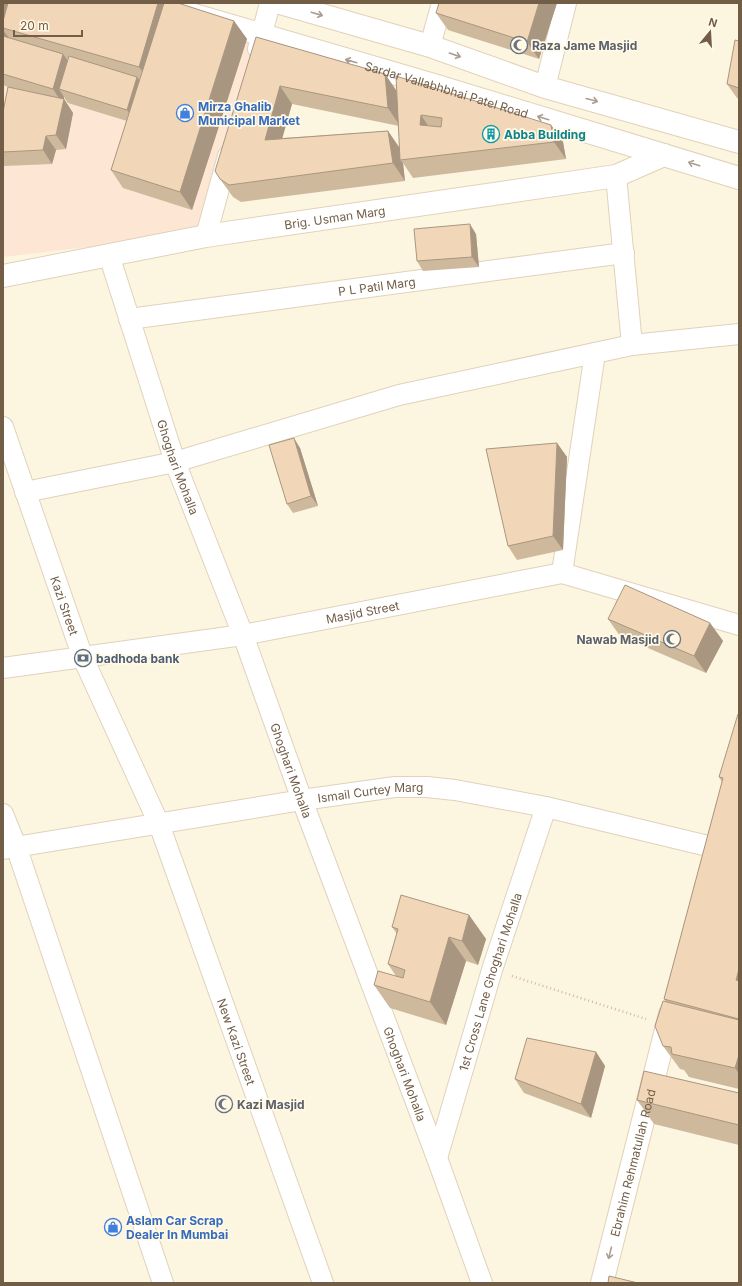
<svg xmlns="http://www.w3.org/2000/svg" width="742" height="1286" viewBox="0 0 742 1286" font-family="Inter,sans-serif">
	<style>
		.commercial { fill: #fde6d3 }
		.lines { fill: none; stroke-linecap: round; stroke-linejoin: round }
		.minor-casing { stroke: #e0d2bc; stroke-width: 22 }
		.tertiary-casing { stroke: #e0d2bc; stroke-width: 24 }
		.secondary-casing { stroke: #e2d1b7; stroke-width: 24 }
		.path { stroke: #d6ba9b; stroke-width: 2.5; stroke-dasharray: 1 3; stroke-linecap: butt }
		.minor { stroke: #fff; stroke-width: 20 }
		.tertiary { stroke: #fff; stroke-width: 22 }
		.secondary { stroke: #fff; stroke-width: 22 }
		.wall { fill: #cfb99d; fill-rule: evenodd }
		.shaded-wall { fill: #a99680 }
		.building { fill: #f1d7b7; stroke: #a99680; fill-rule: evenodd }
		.oneway { stroke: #aa9e91 }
		.labels { text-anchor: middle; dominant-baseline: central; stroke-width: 3.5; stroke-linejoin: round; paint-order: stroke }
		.worship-label { font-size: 12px; font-weight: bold; fill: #5b616d; stroke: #fff9e6; text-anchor: start }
		.street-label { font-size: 12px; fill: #725d47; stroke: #fff9e6 }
		.shop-label { font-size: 12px; font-weight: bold; fill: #366cbe; stroke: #fff9e6; text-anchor: start }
		.culture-label { font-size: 12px; font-weight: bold; fill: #0d838f; stroke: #fff9e6; text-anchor: start }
		.service-label { font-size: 12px; font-weight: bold; fill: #4e5e75; stroke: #fff9e6; text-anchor: start }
	</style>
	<rect width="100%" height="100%" fill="#fcf5e0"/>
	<path class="commercial" d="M 3,3 L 257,31 L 198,234 L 3,257 Z"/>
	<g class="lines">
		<g class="minor-casing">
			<g id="minor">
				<path d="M 430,46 L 442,3"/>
				<path d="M 258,49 L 270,3"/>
				<path d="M 545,87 L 566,3"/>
				<path d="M 616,176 L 632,345"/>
				<path d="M 206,236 L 228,156"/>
				<path id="s1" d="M 109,255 L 175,462 L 243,635 L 302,800 L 437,1158 L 482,1283"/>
				<path id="s2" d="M 129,319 L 624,253"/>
				<path id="s3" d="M 3,427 L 83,658 L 159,824 L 323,1283"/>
				<path d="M 25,492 L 175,462 L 399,395 L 632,345 L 739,334"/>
				<path d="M 562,573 L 595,353"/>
				<path id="s4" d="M 3,668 L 243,635 L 562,573 L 739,625"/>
				<path d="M 3,814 L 16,846 L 163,1283"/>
				<path id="s5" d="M 3,849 L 302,800 L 395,787 L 427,787 L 455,790 L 546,807 L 712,847"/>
				<path id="s6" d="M 437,1158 L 492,970 L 546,807"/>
			</g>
		</g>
		<g class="tertiary-casing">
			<g id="tertiary">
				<path id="s7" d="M 3,276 L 206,236 L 616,176 L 664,155"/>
			</g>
		</g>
		<g class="secondary-casing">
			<g id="secondary">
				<path id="s8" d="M 153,3 L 434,85 L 739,178"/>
				<path d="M 280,3 L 430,46 L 545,87 L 739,142"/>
				<path id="s9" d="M 602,1283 L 670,1014"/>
			</g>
		</g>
		<path class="path" d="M 512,976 L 646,1019"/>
		<use href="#minor" class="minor"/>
		<use href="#tertiary" class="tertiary"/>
		<use href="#secondary" class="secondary"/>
	</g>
	<path class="wall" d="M 3,3 L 162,3 L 164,5 L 234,21 L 247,39 L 192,210 L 123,188 L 111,170 L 127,121 L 68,103 L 64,97 L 64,99 L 73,113 L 66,149 L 56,150 L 52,164 L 4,166 L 3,164 L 3,112 L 8,87 L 3,85 Z
		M 557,3 L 539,59 L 448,30 L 436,13 Z
		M 256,37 L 385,74 L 397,91 L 551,125 L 563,142 L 566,159 L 413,178 L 403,163 L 405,181 L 241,202 L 233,197 L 220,179 ZM 292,104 L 399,126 L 400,148 L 388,131 L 282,138 Z
		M 739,41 L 739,99 L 737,98 L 727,84 Z
		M 476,234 L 479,267 L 423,271 L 417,261 Z
		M 557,443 L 567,457 L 563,550 L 517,560 L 508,546 Z
		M 300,448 L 318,506 L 293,513 L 287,504 Z
		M 608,619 L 710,623 L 723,641 L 706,673 L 620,636 Z
		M 739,715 L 739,1089 L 689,1077 L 684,1070 L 680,1069 L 663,1046 L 665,1001 L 664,999 L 722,782 L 719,777 Z
		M 469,915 L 486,939 L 478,965 L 466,961 L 446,1025 L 390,1008 L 374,985 L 396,976 L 388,964 L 397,934 L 392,927 Z
		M 596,1052 L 605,1066 L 591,1118 L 524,1093 L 515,1079 Z
		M 739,1093 L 739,1145 L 654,1124 L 637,1100 Z"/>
	<path class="shaded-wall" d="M 3,3 L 19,3 L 3,28 Z
		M 158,3 L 162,3 L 171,16 L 152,85 L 139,67 Z
		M 539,3 L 557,3 L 539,59 L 527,42 Z
		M 234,21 L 247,39 L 192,210 L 180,192 Z
		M 3,30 L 9,38 L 3,58 Z
		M 63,54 L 73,68 L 59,89 L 64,97 L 64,99 L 73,113 L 66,149 L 56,135 L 62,103 L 53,89 Z
		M 385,74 L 397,92 L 400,126 L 388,108 Z
		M 137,77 L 147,91 L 137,124 L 127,110 Z
		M 280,86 L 292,104 L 277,157 L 265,140 Z
		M 421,115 L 433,133 L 420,125 Z
		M 551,125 L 563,142 L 566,159 L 554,142 Z
		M 388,131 L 400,149 L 400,160 L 403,163 L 405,181 L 393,163 Z
		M 46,136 L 56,150 L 52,164 L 43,150 Z
		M 470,224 L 476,234 L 479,267 L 472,257 Z
		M 294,438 L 300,448 L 318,506 L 311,496 Z
		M 557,443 L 567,457 L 563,550 L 553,536 Z
		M 710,623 L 723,641 L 706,673 L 694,656 Z
		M 469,915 L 486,939 L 478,965 L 462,941 Z
		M 449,937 L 466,961 L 446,1025 L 430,1002 Z
		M 739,969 L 739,984 L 736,980 Z
		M 596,1052 L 605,1066 L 591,1118 L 581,1104 Z
		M 739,1055 L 739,1074 L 735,1068 Z"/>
	<path class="building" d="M 8,3 L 158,3 L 139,67 L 3,28 L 3,21 Z
		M 164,3 L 178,3 L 234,21 L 180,192 L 111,170 Z
		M 439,3 L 539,3 L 527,42 L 436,13 Z
		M 3,36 L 63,54 L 53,89 L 3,74 Z
		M 256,37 L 385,74 L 388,108 L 280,86 L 265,140 L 388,131 L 393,163 L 229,185 L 220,179 L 215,171 Z
		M 735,40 L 739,41 L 739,88 L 727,84 Z
		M 69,56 L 137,77 L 127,110 L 59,89 Z
		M 396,76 L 551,125 L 554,142 L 400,160 ZM 421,115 L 442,118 L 441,127 L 420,125 Z
		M 8,87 L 64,99 L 56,135 L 46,136 L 43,150 L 3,152 L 3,112 Z
		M 470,224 L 472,257 L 417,261 L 414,229 Z
		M 294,438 L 311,496 L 287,504 L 269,445 Z
		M 557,443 L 553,536 L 508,546 L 486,449 Z
		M 625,585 L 710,623 L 694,656 L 608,619 Z
		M 738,714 L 739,715 L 739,969 L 736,980 L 739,981 L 739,1019 L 664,999 L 723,778 L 719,777 Z
		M 401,895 L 469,915 L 462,941 L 449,937 L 430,1002 L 374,985 L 378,971 L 403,978 L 405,970 L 388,964 L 398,929 L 392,927 Z
		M 663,1001 L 739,1020 L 739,1055 L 735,1068 L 672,1054 L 671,1047 L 663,1046 L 655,1026 Z
		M 527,1038 L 596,1052 L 581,1104 L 515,1079 Z
		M 644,1071 L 739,1093 L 739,1125 L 637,1100 Z
		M 609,1276 L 638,1283 L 608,1283 Z"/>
	<defs><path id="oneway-shaft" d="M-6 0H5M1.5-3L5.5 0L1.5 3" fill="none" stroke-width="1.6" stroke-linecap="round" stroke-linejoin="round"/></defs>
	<g class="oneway">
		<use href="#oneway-shaft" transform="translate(317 14) rotate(16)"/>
		<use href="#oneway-shaft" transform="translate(455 55) rotate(19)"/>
		<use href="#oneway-shaft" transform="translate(351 61) rotate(-164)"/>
		<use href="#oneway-shaft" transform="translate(592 100) rotate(15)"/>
		<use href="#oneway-shaft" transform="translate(543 118) rotate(-163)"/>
		<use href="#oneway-shaft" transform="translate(694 164) rotate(-162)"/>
		<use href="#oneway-shaft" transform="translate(610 1253) rotate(104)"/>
	</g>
	<defs>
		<g id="mosque-ring" transform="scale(0.9)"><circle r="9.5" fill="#fff9e6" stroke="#6b7280" stroke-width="1.5"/><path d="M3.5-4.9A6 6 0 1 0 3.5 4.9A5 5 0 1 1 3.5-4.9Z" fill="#6b7280"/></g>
		<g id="shop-ring" transform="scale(0.9)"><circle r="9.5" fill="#fff9e6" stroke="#3f7fe0" stroke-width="1.5"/><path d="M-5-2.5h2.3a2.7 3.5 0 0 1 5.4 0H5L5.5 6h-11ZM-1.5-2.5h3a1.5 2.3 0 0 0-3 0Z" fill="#3f7fe0"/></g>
		<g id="building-ring" transform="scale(0.9)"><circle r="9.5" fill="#fff9e6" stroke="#0f9aa8" stroke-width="1.5"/><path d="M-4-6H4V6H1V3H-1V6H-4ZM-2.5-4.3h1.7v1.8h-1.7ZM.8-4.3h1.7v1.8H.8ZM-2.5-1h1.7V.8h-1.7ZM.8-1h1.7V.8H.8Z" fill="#0f9aa8"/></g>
		<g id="bank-ring" transform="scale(0.9)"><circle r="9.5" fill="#fff9e6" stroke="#5c6f8a" stroke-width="1.5"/><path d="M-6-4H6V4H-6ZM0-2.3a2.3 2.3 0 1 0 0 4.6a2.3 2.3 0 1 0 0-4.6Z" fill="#5c6f8a"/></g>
	</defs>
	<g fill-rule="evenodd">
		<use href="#mosque-ring" x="519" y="45"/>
		<use href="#shop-ring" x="185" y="113"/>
		<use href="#building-ring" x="491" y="134"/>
		<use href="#mosque-ring" x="672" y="639"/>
		<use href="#bank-ring" x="83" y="658"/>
		<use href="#mosque-ring" x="224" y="1104"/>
		<use href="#shop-ring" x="113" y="1227"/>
	</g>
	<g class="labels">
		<g class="worship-label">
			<text x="532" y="45">Raza Jame Masjid</text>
			<text x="659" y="639" text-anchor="end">Nawab Masjid</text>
			<text x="237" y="1104">Kazi Masjid</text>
		</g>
		<g class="street-label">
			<text stroke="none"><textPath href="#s8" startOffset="306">Sardar Vallabhbhai Patel Road</textPath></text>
			<text stroke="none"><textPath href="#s7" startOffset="337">Brig. Usman Marg</textPath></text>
			<text stroke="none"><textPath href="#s2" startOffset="250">P L Patil Marg</textPath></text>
			<text stroke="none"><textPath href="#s1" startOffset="223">Ghoghari Mohalla</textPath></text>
			<text stroke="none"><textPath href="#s3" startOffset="189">Kazi Street</textPath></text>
			<text stroke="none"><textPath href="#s4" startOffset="364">Masjid Street</textPath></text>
			<text stroke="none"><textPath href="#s1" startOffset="547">Ghoghari Mohalla</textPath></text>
			<text stroke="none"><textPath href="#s5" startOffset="372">Ismail Curtey Marg</textPath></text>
			<text stroke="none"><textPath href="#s6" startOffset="184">1st Cross Lane Ghoghari Mohalla</textPath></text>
			<text stroke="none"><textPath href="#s3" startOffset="658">New Kazi Street</textPath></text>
			<text stroke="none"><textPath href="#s1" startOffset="871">Ghoghari Mohalla</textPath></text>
			<text stroke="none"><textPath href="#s9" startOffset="124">Ebrahim Rehmatullah Road</textPath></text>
		</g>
		<g class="shop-label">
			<text x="198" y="106">Mirza Ghalib<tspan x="198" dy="14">Municipal Market</tspan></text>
			<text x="126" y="1220">Aslam Car Scrap<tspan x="126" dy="14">Dealer In Mumbai</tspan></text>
		</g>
		<g class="culture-label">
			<text x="504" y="134">Abba Building</text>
		</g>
		<g class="service-label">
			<text x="96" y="658">badhoda bank</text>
		</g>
	</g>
	<rect width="742" height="1286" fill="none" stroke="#725d47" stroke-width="8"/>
	<g transform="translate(710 32) rotate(18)" stroke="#fff9e6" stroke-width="3" paint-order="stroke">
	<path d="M0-3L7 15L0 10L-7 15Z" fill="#725d47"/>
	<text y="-6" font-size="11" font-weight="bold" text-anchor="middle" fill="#725d47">N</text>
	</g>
	<path d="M14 30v6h68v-6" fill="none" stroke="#725d47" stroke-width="2"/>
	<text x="20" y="30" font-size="12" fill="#725d47" stroke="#fff9e6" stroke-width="3" paint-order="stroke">20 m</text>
</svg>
